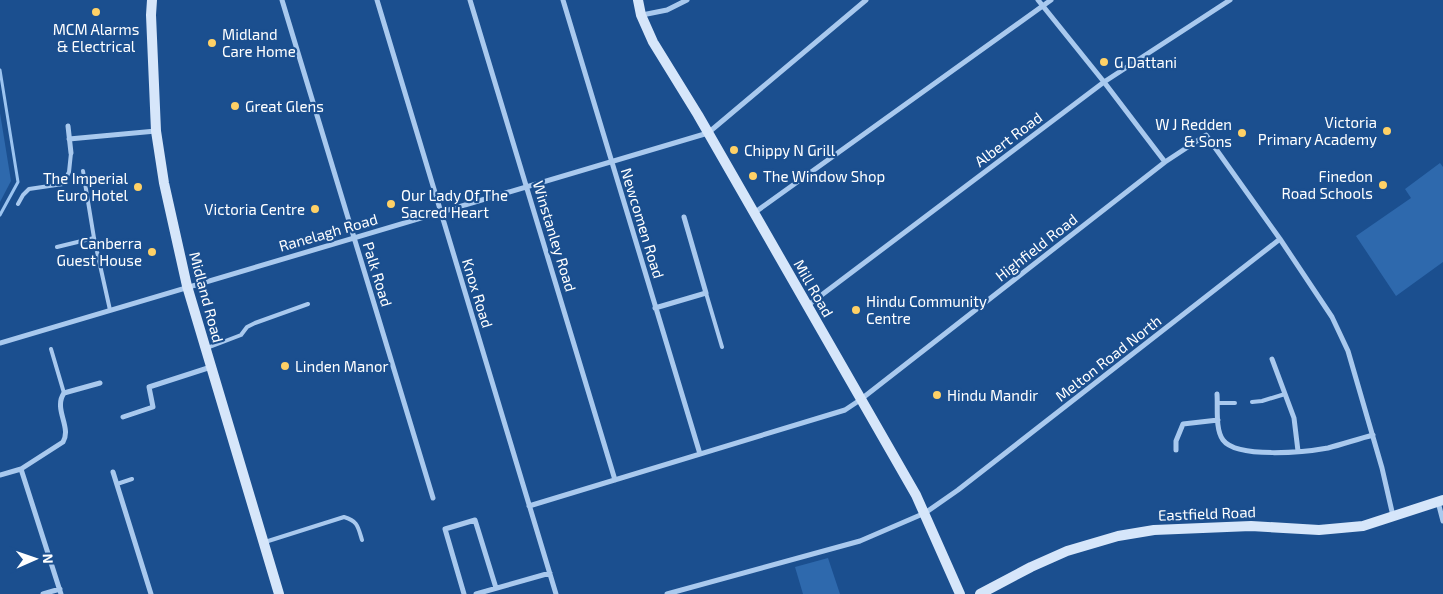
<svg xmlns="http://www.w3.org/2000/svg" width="1443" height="594" viewBox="0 0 1443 594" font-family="'Exo 2',sans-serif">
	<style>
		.green { fill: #2e69ad }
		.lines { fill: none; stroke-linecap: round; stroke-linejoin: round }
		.stream { stroke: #9cc4f0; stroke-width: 3 }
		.lane { stroke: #a9c9ee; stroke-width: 4 }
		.street { stroke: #a9c9ee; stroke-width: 5 }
		.secondary { stroke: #d6e6fa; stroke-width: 10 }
		.poi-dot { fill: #ffd166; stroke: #1b4f8f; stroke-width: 2 }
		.labels { text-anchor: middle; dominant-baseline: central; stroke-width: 4.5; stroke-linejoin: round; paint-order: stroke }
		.poi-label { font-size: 15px; fill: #fff; stroke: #1b4f8f; text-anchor: start }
		.street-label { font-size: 15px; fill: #fff; stroke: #1b4f8f }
	</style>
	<rect width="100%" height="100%" fill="#1b4f8f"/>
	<path class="green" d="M 0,113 L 11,181 L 0,202 Z
		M 1440,163 L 1443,167 L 1443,262 L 1396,296 L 1356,236 L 1411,198 L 1405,189 Z
		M 828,558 L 840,594 L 803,594 L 795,567 Z"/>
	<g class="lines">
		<path class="stream" d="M 0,70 L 18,182 L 0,215"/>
		<path class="lane" d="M 83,171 L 94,238 L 110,310
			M 18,204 L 23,195 L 29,189 L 63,184 L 69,172 L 71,153
			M 57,247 L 94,238
			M 706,293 L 722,347
			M 207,348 L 241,335 L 247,327 L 255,323 L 308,304
			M 51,349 L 64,393
			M 1252,402 L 1262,401 L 1285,394
			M 1218,403 L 1235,403
			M 117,484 L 132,479
			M 265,542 L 344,517 C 358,521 358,527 362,540"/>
		<path class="street" d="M 282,0 L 433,498
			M 377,0 L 556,594
			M 470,0 L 615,480
			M 563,0 L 700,454
			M 1038,0 L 1104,82 L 1165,162
			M 642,15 L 667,10 L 687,0
			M 68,126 L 71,153
			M 69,139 L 156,131
			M 754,213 L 1051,0
			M 807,306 L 1104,82 L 1230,0
			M 655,308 L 706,293 L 684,217
			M 0,343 L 708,133 L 866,0
			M 1272,359 L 1294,418 L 1298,451
			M 1217,394 C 1218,407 1215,429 1223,440 C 1237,459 1306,452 1328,448 C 1343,444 1358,439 1373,435
			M 123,417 L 153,407 L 149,387 L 211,367
			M 1176,450 L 1176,441 L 1183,424 L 1218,420
			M 21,469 L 61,594
			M 113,472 L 151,594
			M 0,475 L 21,469 L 63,442 C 72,427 53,409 64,393 L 100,383
			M 1438,502 L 1443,521
			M 529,506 L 845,410 L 860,400 L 1165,162 L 1206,135 L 1280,239 L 1332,317 L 1348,351 L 1382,468 L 1393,516
			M 43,594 L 60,589
			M 464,594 L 445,529 L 475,520 L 496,588
			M 476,594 L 550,573
			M 667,594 L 860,541 L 925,513 L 958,490 L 1280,239"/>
		<path class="secondary" d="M 152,0 L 151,15 L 156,131 L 164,183 L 187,286 L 279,594
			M 638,0 L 641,15 L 653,42 L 698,115 L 916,495 L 960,594
			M 980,594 L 1031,567 L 1067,551 L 1118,536 L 1154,530 L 1251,526 L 1319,530 L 1363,526 L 1443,500"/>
	</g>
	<g class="poi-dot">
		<circle cx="96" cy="12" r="5"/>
		<circle cx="212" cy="43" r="5"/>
		<circle cx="1104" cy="62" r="5"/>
		<circle cx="235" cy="106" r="5"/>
		<circle cx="1387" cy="131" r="5"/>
		<circle cx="1242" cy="133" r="5"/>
		<circle cx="734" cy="150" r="5"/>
		<circle cx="753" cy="176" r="5"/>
		<circle cx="1383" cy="185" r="5"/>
		<circle cx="138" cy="187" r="5"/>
		<circle cx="391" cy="204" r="5"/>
		<circle cx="315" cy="209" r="5"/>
		<circle cx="152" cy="252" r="5"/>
		<circle cx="856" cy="310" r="5"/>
		<circle cx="285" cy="366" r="5"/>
		<circle cx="937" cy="395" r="5"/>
	</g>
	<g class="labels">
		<g class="poi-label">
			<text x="96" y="29" text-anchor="middle">MCM Alarms<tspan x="96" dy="17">&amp; Electrical</tspan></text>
			<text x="222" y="34">Midland<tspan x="222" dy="17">Care Home</tspan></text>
			<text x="1114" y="62">G Dattani</text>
			<text x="245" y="106">Great Glens</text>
			<text x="1377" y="122" text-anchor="end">Victoria<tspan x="1377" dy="17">Primary Academy</tspan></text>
			<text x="1232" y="124" text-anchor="end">W J Redden<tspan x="1232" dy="17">&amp; Sons</tspan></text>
			<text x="744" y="150">Chippy N Grill</text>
			<text x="763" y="176">The Window Shop</text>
			<text x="1373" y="176" text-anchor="end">Finedon<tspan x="1373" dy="17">Road Schools</tspan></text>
			<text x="128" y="178" text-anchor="end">The Imperial<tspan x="128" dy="17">Euro Hotel</tspan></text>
			<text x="401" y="195">Our Lady Of The<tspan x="401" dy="17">Sacred Heart</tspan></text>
			<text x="305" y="209" text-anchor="end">Victoria Centre</text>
			<text x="142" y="243" text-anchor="end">Canberra<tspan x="142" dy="17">Guest House</tspan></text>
			<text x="866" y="301">Hindu Community<tspan x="866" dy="17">Centre</tspan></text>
			<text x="295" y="366">Linden Manor</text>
			<text x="947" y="395">Hindu Mandir</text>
		</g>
		<g class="street-label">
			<text transform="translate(1008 139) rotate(-37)">Albert Road</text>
			<text transform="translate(643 223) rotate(73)">Newcomen Road</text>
			<text transform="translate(328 232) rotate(-16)">Ranelagh Road</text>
			<text transform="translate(555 236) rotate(73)">Winstanley Road</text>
			<text transform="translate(1036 247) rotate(-38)">Highfield Road</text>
			<text transform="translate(378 274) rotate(73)">Palk Road</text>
			<text transform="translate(814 288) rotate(60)">Mill Road</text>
			<text transform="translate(478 293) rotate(73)">Knox Road</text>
			<text transform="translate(207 297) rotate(75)">Midland Road</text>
			<text transform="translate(1108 358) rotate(-38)">Melton Road North</text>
			<text transform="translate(1207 513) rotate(-2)">Eastfield Road</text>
		</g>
	</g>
	<g transform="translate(35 559) rotate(88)" stroke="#1b4f8f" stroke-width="4" paint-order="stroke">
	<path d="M0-4L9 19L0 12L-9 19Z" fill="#ffffff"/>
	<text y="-8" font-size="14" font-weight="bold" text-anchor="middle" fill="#ffffff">N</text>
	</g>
</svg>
